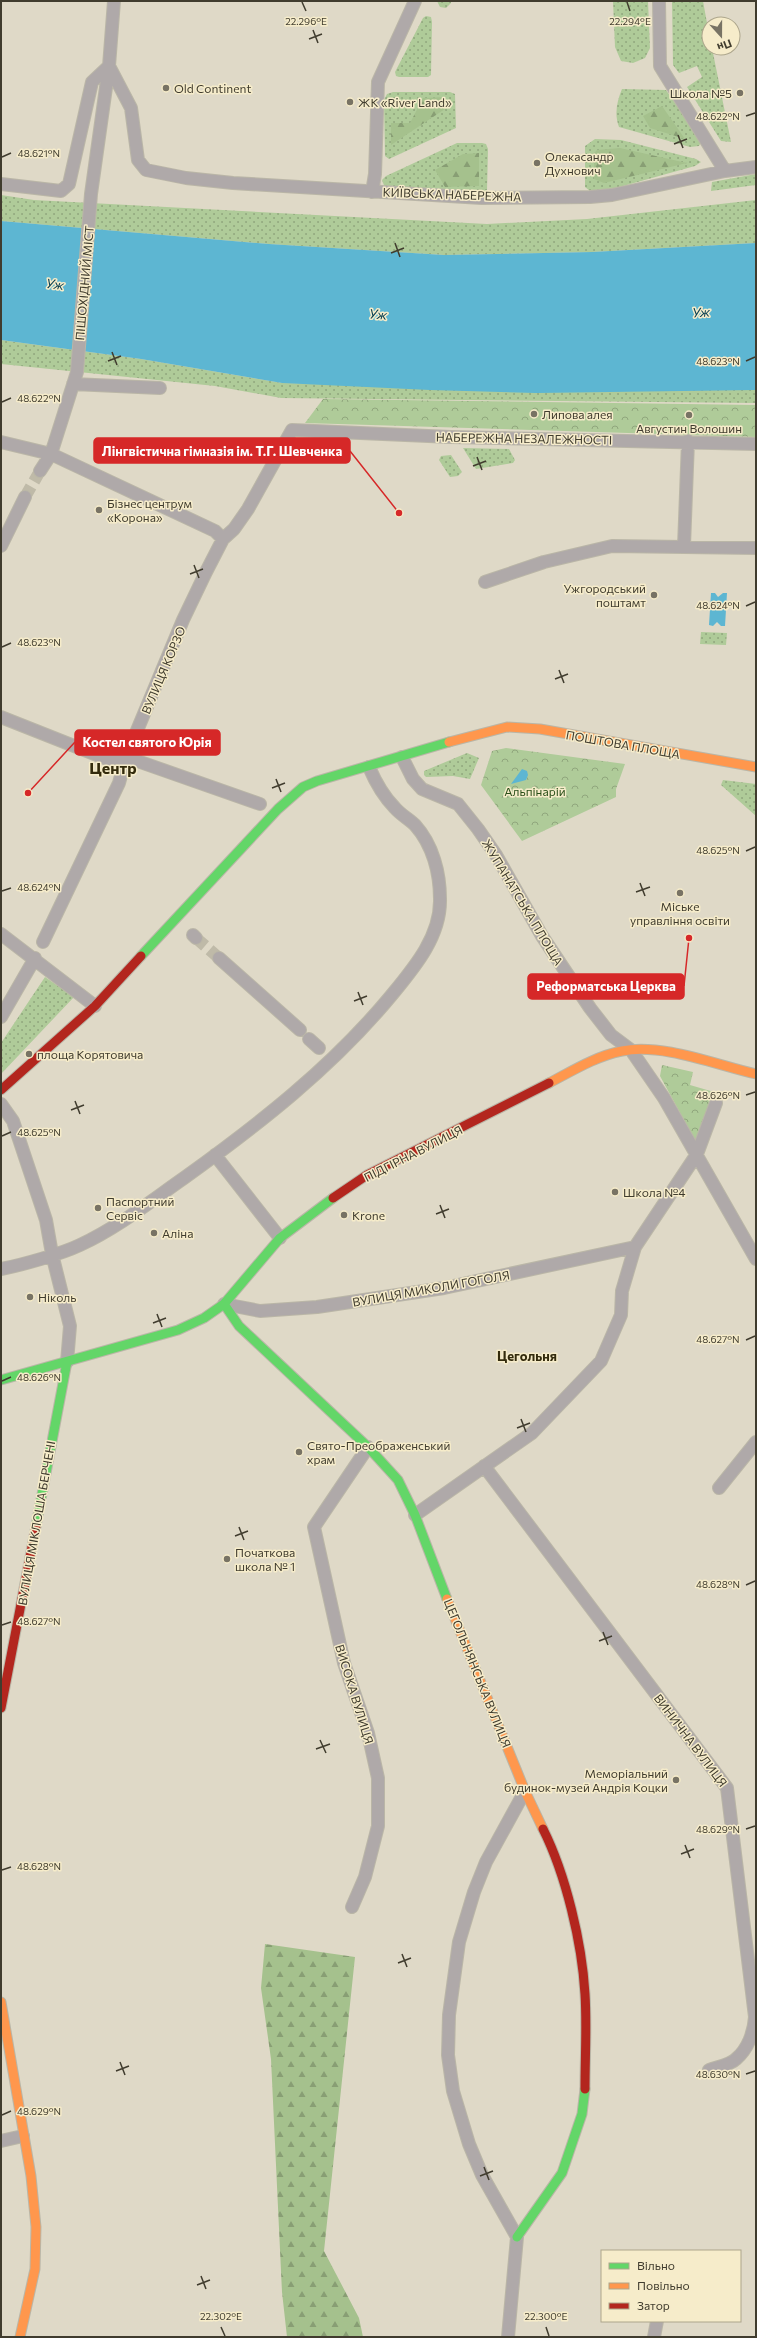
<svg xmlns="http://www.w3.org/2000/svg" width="757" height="2338" viewBox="0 0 757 2338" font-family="Commissioner,sans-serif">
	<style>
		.grass { fill: url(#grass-dots) }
		.forest { fill: url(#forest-firs) }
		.park { fill: url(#park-crowns) }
		.water { fill: #5db6d2 }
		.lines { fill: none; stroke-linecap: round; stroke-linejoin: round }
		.street-tunnel { stroke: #bfbaa8; stroke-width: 12; stroke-dasharray: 12 6; stroke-linecap: butt }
		.street-casing { stroke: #bab6a7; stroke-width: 14 }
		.fast-casing { stroke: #bab6a7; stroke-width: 11 }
		.slow-casing { stroke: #bab6a7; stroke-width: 11 }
		.jam-casing { stroke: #bab6a7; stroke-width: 11 }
		.street { stroke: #afa9a9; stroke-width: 12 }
		.fast { stroke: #63d668; stroke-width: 9 }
		.slow { stroke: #ff974d; stroke-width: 9 }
		.jam { stroke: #b3261e; stroke-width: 9 }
		.ticks { fill: none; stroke: #403c2e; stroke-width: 1.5 }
		.poi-dot { fill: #787364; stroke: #f6ecca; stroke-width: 1.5 }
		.labels { text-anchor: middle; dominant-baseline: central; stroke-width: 3; stroke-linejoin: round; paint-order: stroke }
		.poi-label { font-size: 12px; fill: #403c2e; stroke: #f6ecca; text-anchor: start }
		.street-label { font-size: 12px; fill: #403c2e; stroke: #f6ecca }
		.park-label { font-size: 12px; fill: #284e17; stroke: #f6ecca }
		.water-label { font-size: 13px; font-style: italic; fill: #023a4d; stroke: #f6ecca }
		.neighbourhood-label { font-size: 13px; font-weight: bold; fill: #332b0d; stroke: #f6ecca }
		.district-label { font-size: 16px; font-weight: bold; fill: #332b0d; stroke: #f6ecca }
		.ticks-label { font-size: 10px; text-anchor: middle; fill: #403c2e; stroke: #f6ecca; stroke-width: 3; stroke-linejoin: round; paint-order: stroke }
		.leader { fill: none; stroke: #d62828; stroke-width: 1.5 }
		.callout-dot { fill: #d62828; stroke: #f6ecca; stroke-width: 1.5 }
		.callout { fill: #d62828; stroke: #d62828; stroke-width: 1.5 }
		.callout-label { font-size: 13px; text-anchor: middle; font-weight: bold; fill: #fff }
	</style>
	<defs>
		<pattern id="grass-dots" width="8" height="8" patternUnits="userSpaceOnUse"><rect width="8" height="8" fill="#afcb99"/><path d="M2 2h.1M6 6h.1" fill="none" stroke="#90a67d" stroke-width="1.8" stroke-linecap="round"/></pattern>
		<pattern id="forest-firs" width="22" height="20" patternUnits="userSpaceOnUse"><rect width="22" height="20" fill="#a5c18d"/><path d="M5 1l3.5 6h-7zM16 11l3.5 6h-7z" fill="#889e74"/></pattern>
		<pattern id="park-crowns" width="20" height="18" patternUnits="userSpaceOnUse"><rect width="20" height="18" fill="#afcb99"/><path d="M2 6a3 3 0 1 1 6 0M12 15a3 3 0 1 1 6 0" fill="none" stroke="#90a67d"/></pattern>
	</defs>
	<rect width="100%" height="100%" fill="#dfd9c7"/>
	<path class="grass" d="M 437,1 L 451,1 L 451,3 L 446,8 L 440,7 Z
		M 613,1 L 648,1 L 650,48 L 645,58 L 633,63 L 621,61 L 615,47 Z
		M 672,1 L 703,1 L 709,34 L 709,48 L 712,48 L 731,142 L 721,141 L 687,87 L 702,77 L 697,66 L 679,73 L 673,65 Z
		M 426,16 L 431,17 L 432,22 L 431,75 L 428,77 L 399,77 L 396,76 L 395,72 L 423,18 Z
		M 622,89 L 666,90 L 699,137 L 701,142 L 699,146 L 690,147 L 619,127 C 614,114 617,101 622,89 Z
		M 393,92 L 450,92 L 455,94 L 456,128 L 389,159 L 385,156 L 384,100 L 387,94 Z
		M 595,139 L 621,140 L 696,159 L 701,162 L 695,166 L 598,193 L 590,191 L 585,187 L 585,146 Z
		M 457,143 L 482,143 L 486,144 L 488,149 L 487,191 L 484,194 L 385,188 L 382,180 L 386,176 Z
		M 756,174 L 756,185 L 711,191 L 712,182 Z
		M 1,195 L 34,200 L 487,224 L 587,219 L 756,200 L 756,243 L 592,252 L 444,255 L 269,244 L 1,221 Z
		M 1,340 L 141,359 L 282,383 L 756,390 L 756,403 L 281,398 L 215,386 L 1,364 Z
		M 463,448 L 509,449 L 515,460 L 513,463 L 476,469 Z
		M 451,455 L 462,472 L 458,476 L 450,477 L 439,460 L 441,456 Z
		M 701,632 L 727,633 L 726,645 L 700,644 Z
		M 467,753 L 479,758 L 470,779 L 453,776 L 426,777 L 424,775 L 424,771 Z
		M 723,780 L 756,784 L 756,816 L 721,785 Z
		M 45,977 L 74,997 L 1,1074 L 1,1043 Z"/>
	<path class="forest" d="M 445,97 L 445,109 L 391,145 L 391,123 L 410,123 L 423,98 Z
		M 662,106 L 685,139 L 650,128 L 643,116 Z
		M 620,148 L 687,163 L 604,183 L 594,179 L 594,153 L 597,150 Z
		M 479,153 L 479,186 L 445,187 L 435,170 L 463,154 Z
		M 265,1944 L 355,1957 L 324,2251 L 359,2318 L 363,2337 L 287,2337 L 282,2292 L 271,2059 L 261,1988 Z"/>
	<path class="park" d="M 323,399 L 756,405 L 756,437 L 305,423 Z
		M 506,748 L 625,764 L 616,789 L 616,797 L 522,841 L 481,785 L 492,751 Z
		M 662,1065 L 693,1072 L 690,1085 L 714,1092 L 696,1142 L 660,1076 Z"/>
	<path class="water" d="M 1,221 L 269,244 L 444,255 L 592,252 L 756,243 L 756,390 L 536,393 L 430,390 L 282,383 L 141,359 L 1,340 Z
		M 711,593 L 715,593 L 718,597 L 723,593 L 727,593 L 725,626 L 721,626 L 717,622 L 713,626 L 709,625 Z
		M 522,769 L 527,771 L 528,775 L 526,780 L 511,784 Z"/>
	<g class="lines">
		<path class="street-tunnel" d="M 25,497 L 40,471
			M 196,938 L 219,958"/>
		<g class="street-casing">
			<path id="street" d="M 659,1 L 660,66 L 725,171
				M 1,184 L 61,191 L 69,184 L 92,82 L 109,66 L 131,108 L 138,160 L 146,170 L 186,178 L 233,183 L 482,198 L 590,197 L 612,195 L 725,171 L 756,167
				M 372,192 L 375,174 L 378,82 L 415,1
				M 73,384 L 160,388
				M 1,442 L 51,454 L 215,531 L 223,539
				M 40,471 L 51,454 L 77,372 L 91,194 L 109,66 L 114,1
				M 1,546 L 25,497
				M 684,546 L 688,441
				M 485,582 L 544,562 L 612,546 L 756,548
				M 1,717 L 107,759 L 126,757 L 260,804
				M 402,757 L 413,779 L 422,789 L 458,804 L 478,829 L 496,855 L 542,936 L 590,1008 L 611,1035 L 631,1050 L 664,1098 L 756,1259
				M 1,934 L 95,1006
				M 193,935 L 196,938
				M 43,942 L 119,783 L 126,757 L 183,620 L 206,572 L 223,539 L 234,529 L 248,509 L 292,430 L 451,437 L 756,444
				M 219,958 L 300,1030
				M 1,1017 L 35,958
				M 309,1039 L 319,1048
				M 1,1104 L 13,1121 L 46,1220 L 52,1254 L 70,1326 L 67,1362
				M 215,1155 L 280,1238
				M 1,1269 C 22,1265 61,1254 80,1245 C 117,1228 151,1201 184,1178 C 259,1124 331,1068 390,997 C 413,969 441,937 440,899 C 440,873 433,845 415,825 C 409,819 401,815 395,808 C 384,797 375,781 369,767
				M 224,1304 L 260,1311 L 317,1307 L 444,1288 L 635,1247
				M 484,1466 L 727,1788 L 755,2017 C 754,2032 748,2049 736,2059 C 730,2065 717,2067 709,2070
				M 719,1488 L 756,1442
				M 415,1515 L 532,1433 L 601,1361 L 621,1315 L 622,1291 L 635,1247 L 697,1154 L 716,1103
				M 352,1907 L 365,1877 L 378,1826 L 378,1778 L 368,1733 L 344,1663 L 314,1527 L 368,1447
				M 1,2141 L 23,2136
				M 508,2337 L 517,2237 L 482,2175 L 469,2144 L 453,2091 L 448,2055 L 449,2015 L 459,1942 L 474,1892 L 486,1862 L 525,1791
				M 654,2337 L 657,2321"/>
		</g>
		<g class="fast-casing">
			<path id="fast" d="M 141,956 L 278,809 L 303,787 L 317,781 L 449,742
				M 224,1304 L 239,1326 L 368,1447 L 398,1480 L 415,1515 L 447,1599
				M 1,1380 L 178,1330 L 204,1318 L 224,1304 L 280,1238 L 333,1198
				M 36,1526 L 67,1362
				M 517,2237 L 562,2173 L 582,2114 L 585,2089"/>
		</g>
		<g class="slow-casing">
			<path id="slow" d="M 449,742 L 507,727 L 540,729 L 756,767
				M 549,1083 C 572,1071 596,1056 622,1051 C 663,1043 716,1065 756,1074
				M 447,1599 L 525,1791 L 543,1829
				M 1,2002 L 31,2176 L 36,2227 L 35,2269 L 20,2337"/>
		</g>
		<g class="jam-casing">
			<path id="jam" d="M 1,1090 L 95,1006 L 141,956
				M 333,1198 L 367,1175 L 549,1083
				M 1,1708 L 36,1526
				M 543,1829 C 566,1875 582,1943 585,1994 C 587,2025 585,2057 585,2089"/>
		</g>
		<use href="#street" class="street"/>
		<use href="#fast" class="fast"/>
		<use href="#slow" class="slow"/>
		<use href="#jam" class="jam"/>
	</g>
	<path class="ticks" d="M 302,2 L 306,11M 627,2 L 630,11M 313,30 L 318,43M 309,39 L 322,34M 746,116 L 755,113M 678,135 L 683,148M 674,144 L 687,139M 2,157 L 11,153M 395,243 L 400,257M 391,253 L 404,248M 112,352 L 117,365M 108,361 L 121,356M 746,361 L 755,357M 2,402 L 11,398M 477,457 L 482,470M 473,466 L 486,461M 194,565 L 199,578M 190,574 L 203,569M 746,606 L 755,602M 2,647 L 11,643M 559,670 L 564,683M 555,679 L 568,674M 276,779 L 281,792M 272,788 L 285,783M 746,851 L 755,847M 640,883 L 645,896M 2,891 L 11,888M 636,892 L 650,887M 358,992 L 363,1005M 354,1001 L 367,996M 746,1095 L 755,1092M 75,1101 L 80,1114M 71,1110 L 84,1105M 2,1136 L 11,1132M 440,1205 L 445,1218M 436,1214 L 449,1209M 157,1314 L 162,1327M 153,1323 L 166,1318M 746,1340 L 755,1336M 2,1381 L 11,1377M 521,1419 L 526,1432M 517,1428 L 530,1423M 239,1527 L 244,1540M 235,1536 L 248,1531M 746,1585 L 755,1581M 2,1625 L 11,1622M 603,1632 L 608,1645M 599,1641 L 612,1636M 320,1740 L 326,1753M 316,1749 L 330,1744M 746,1829 L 755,1826M 685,1845 L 690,1858M 681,1854 L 694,1849M 2,1870 L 11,1867M 402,1954 L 407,1967M 398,1963 L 411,1958M 120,2062 L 125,2075M 116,2071 L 129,2066M 746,2074 L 755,2071M 2,2115 L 11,2111M 484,2167 L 489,2180M 480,2176 L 493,2171M 201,2276 L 206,2289M 197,2285 L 210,2280M 221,2327 L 225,2336M 546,2327 L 549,2336"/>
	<g class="poi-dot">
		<circle cx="166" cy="88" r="4"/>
		<circle cx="740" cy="93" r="4"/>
		<circle cx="350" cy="102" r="4"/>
		<circle cx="537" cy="163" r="4"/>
		<circle cx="534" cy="414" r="4"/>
		<circle cx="689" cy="415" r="4"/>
		<circle cx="99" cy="510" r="4"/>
		<circle cx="654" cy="595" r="4"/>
		<circle cx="680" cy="893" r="4"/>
		<circle cx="29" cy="1054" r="4"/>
		<circle cx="615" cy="1192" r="4"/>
		<circle cx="98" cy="1208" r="4"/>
		<circle cx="344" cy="1215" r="4"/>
		<circle cx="154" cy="1233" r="4"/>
		<circle cx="30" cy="1297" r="4"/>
		<circle cx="299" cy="1452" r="4"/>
		<circle cx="227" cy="1559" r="4"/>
		<circle cx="676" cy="1780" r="4"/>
	</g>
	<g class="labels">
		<g class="poi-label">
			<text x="174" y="88">Old Continent</text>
			<text x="732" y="93" text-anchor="end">Школа №5</text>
			<text x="358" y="102">ЖК «River Land»</text>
			<text x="545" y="156">Олекасандр<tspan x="545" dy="14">Духнович</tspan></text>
			<text x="542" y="414">Липова алея</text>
			<text x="689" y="428" text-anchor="middle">Августин Волошин</text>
			<text x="107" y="503">Бізнес центрум<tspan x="107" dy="14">«Корона»</tspan></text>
			<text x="646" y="588" text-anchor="end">Ужгородський<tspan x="646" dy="14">поштамт</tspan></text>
			<text x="680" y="906" text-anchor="middle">Міське<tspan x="680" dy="14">управління освіти</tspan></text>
			<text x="37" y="1054">площа Корятовича</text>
			<text x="623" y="1192">Школа №4</text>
			<text x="106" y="1201">Паспортний<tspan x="106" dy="14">Сервіс</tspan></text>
			<text x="352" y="1215">Krone</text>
			<text x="162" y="1233">Аліна</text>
			<text x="38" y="1297">Ніколь</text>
			<text x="307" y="1445">Свято-Преображенський<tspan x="307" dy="14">храм</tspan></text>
			<text x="235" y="1552">Початкова<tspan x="235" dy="14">школа № 1</tspan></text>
			<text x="668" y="1773" text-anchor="end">Меморіальний<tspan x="668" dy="14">будинок-музей Андрія Коцки</tspan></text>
		</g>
		<g class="street-label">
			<text transform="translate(452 194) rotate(2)">КИЇВСЬКА НАБЕРЕЖНА</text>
			<text transform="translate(84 283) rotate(-85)">ПІШОХІДНИЙ МІСТ</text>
			<text transform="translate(524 438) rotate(1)">НАБЕРЕЖНА НЕЗАЛЕЖНОСТІ</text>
			<text transform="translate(163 670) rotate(-67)">ВУЛИЦЯ КОРЗО</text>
			<text transform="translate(623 744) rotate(10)">ПОШТОВА ПЛОЩА</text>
			<text transform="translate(523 902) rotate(59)">ЖУПАНАТСЬКА ПЛОЩА</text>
			<text transform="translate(413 1153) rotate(-27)">ПІДГІРНА ВУЛИЦЯ</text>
			<text transform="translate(431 1288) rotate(-10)">ВУЛИЦЯ МИКОЛИ ГОГОЛЯ</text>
			<text transform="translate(36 1523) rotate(-80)">ВУЛИЦЯ МІКЛОША БЕРЧЕНІ</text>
			<text transform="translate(478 1673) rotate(68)">ЦЕГОЛЬНЯНСЬКА ВУЛИЦЯ</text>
			<text transform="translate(355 1694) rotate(73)">ВИСОКА ВУЛИЦЯ</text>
			<text transform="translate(691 1740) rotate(53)">ВИНИЧНА ВУЛИЦЯ</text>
		</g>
		<g class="park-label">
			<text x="535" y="791">Альпінарій</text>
		</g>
		<g class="water-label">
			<text transform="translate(55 284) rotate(7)">Уж</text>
			<text transform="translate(701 312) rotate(-3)">Уж</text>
			<text transform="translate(378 314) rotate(4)">Уж</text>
		</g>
		<g class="neighbourhood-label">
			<text x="527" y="1356">Цегольня</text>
		</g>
		<g class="district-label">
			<text x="113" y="767">Центр</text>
		</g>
	</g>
	<g class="ticks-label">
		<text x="306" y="25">22.296°E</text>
		<text x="630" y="25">22.294°E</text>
		<text x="718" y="120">48.622°N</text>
		<text x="39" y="157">48.621°N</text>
		<text x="718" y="365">48.623°N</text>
		<text x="39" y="402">48.622°N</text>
		<text x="718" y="609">48.624°N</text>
		<text x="39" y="646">48.623°N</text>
		<text x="718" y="854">48.625°N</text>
		<text x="39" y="891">48.624°N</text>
		<text x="718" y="1099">48.626°N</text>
		<text x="39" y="1136">48.625°N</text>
		<text x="718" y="1343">48.627°N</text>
		<text x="39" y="1381">48.626°N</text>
		<text x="718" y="1588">48.628°N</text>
		<text x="39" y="1625">48.627°N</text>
		<text x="718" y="1833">48.629°N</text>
		<text x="39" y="1870">48.628°N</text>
		<text x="718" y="2078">48.630°N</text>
		<text x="39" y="2115">48.629°N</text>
		<text x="221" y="2320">22.302°E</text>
		<text x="546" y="2320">22.300°E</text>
	</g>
	<path class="leader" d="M399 513L350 451M28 793L75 742M689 938L684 986"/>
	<g class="callout-dot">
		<circle cx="399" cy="513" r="4"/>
		<circle cx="28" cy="793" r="4"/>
		<circle cx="689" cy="938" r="4"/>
	</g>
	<g class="callout">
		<rect x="94" y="438" width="256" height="25" rx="4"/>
		<rect x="75" y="730" width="145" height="25" rx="4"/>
		<rect x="528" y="974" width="156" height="25" rx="4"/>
	</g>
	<g class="callout-label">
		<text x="222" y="456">Лінгвістична гімназія ім. Т.Г. Шевченка</text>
		<text x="147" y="747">Костел святого Юрія</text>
		<text x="606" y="991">Реформатська Церква</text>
	</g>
	<rect width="757" height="2338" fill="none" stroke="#403c2e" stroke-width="4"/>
	<rect x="601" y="2250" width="140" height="72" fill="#f6ecca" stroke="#ada68c"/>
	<rect x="609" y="2263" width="20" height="6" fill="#63d668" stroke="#ada68c"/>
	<text x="637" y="2270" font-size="12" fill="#403c2e">Вільно</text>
	<rect x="609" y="2283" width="20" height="6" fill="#ff974d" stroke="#ada68c"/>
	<text x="637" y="2290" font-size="12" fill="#403c2e">Повільно</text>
	<rect x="609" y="2303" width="20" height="6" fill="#b3261e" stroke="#ada68c"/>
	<text x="637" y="2310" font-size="12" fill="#403c2e">Затор</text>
	<g transform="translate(721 36) rotate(159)"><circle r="19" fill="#f6ecca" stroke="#ada68c"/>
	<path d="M0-3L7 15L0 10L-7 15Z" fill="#787364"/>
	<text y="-6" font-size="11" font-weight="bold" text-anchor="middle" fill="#403c2e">Пн</text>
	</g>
</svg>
